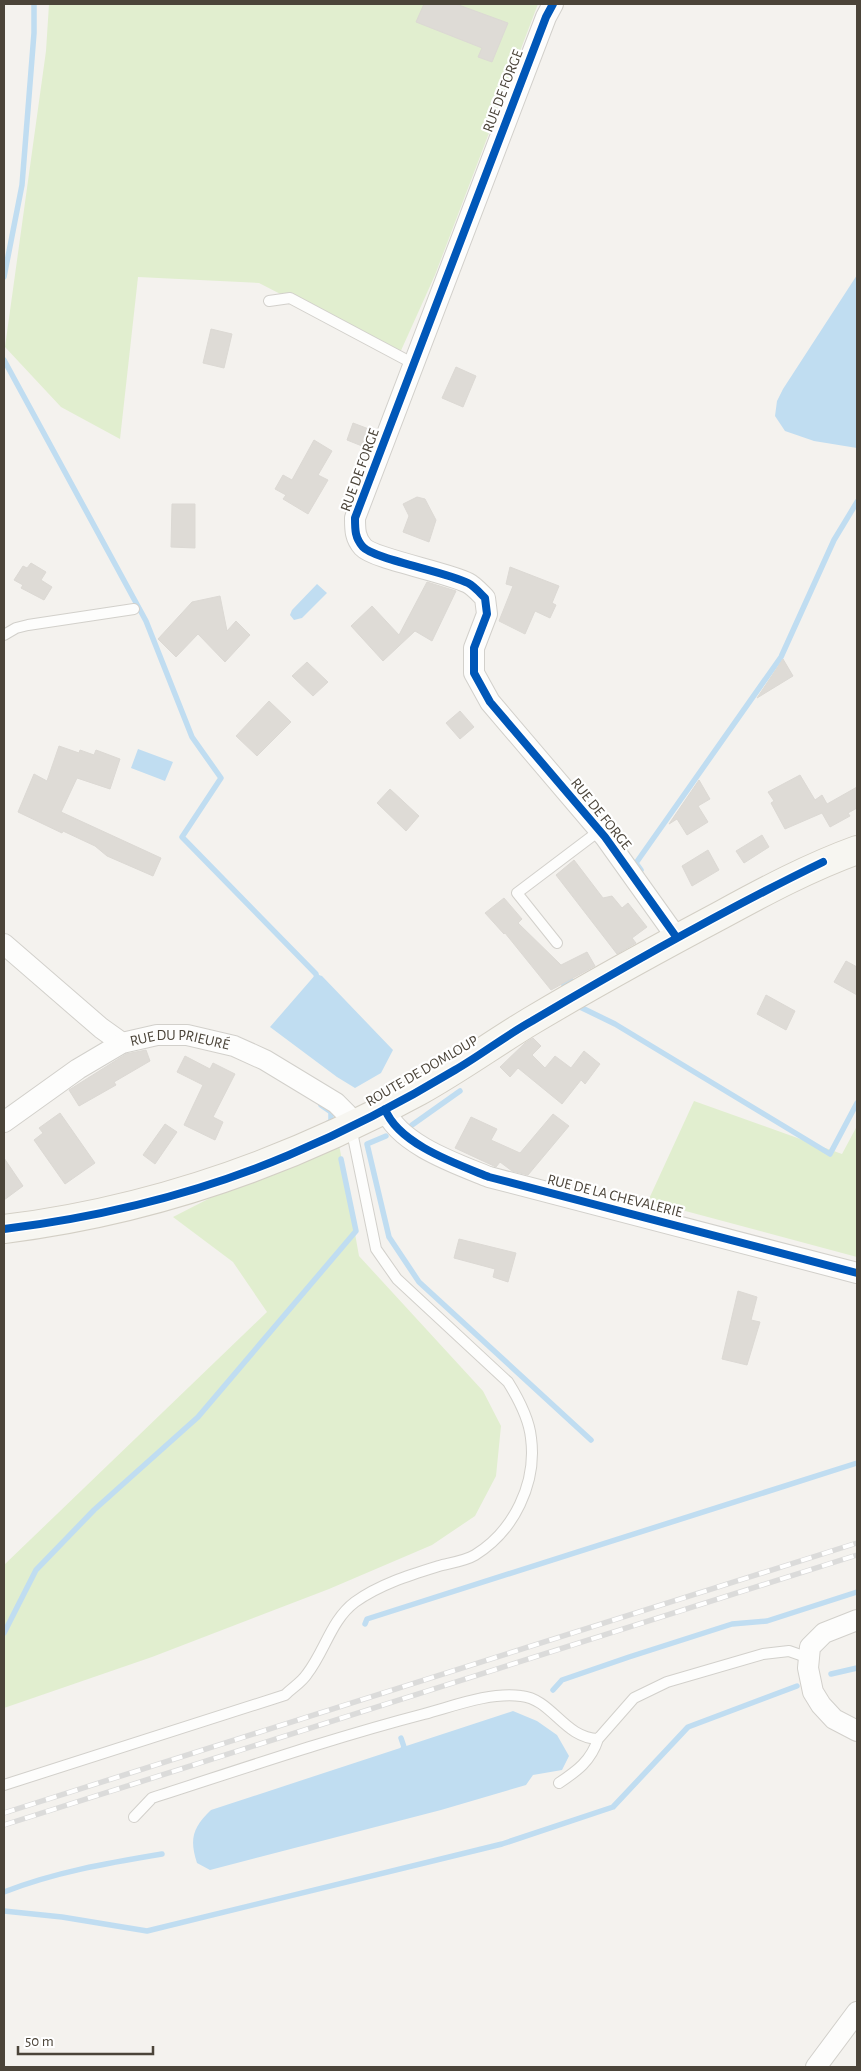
<svg xmlns="http://www.w3.org/2000/svg" width="861" height="2071" viewBox="0 0 861 2071" font-family="'Alegreya Sans',sans-serif">
	<style>
		.green { fill: #e1eecf }
		.water { fill: #c0ddf1 }
		.lines { fill: none; stroke-linecap: round; stroke-linejoin: round }
		.stream { stroke: #c0ddf1; stroke-width: 5.5 }
		.building { fill: #dedbd6; stroke: #dcd9d4 }
		.lane-casing { stroke: #d2d0cb; stroke-width: 12 }
		.street-casing { stroke: #d2d0cb; stroke-width: 22 }
		.secondary-casing { stroke: #d3cfc5; stroke-width: 30 }
		.lane { stroke: #fdfdfc; stroke-width: 10 }
		.street { stroke: #fdfdfc; stroke-width: 20 }
		.secondary { stroke: #f7f6f1; stroke-width: 28 }
		.rail-casing { stroke: #dbdbda; stroke-width: 5.5 }
		.rail { stroke: #fff; stroke-width: 4; stroke-dasharray: 11; stroke-linecap: butt }
		.cycleway-casing { stroke: #fff; stroke-width: 11 }
		.cycleway { stroke: #0057b8; stroke-width: 8 }
		.labels { text-anchor: middle; dominant-baseline: central; stroke-width: 4.5; stroke-linejoin: round; paint-order: stroke }
		.street-label { font-size: 15px; fill: #4b4439; stroke: #fff }
	</style>
	<rect width="100%" height="100%" fill="#f4f2ee"/>
	<path class="green" d="M 49,4 L 538,4 L 435,275 L 399,355 L 259,283 L 138,277 L 120,439 L 61,407 L 5,347 L 46,51 Z
		M 694,1101 L 842,1154 L 857,1126 L 857,1257 L 648,1201 Z
		M 337,1133 L 359,1256 L 483,1391 L 501,1426 L 496,1476 L 475,1516 L 432,1545 L 329,1589 L 152,1657 L 4,1708 L 4,1565 L 267,1312 L 233,1262 L 173,1217 Z"/>
	<path class="water" d="M 857,275 L 857,448 L 814,441 L 785,431 L 775,416 L 777,401 L 783,389 Z
		M 317,584 L 327,593 L 302,618 L 294,620 L 290,615 L 292,610 Z
		M 138,749 L 173,762 L 165,781 L 131,768 Z
		M 316,974 L 322,976 L 393,1050 L 381,1073 L 355,1088 L 337,1077 L 270,1027 Z
		M 513,1711 L 537,1721 L 557,1735 L 569,1756 L 562,1770 L 533,1775 L 526,1785 L 441,1810 L 210,1870 L 197,1863 C 189,1839 193,1827 211,1810 Z"/>
	<g class="lines">
		<path class="stream" d="M 4,277 L 22,185 L 34,33 L 34,4
			M 4,360 L 146,621 L 192,737 L 221,778 L 182,837 L 316,974 L 317,979
			M 641,870 L 636,863 L 781,657 L 834,540 L 857,502
			M 564,985 L 572,981
			M 578,1006 L 615,1024 L 830,1154 L 857,1103
			M 321,1105 L 331,1112 L 331,1121 L 328,1123
			M 412,1125 L 460,1091
			M 386,1136 L 367,1144 L 389,1237 L 419,1282 L 591,1440
			M 365,1624 L 367,1619 L 857,1463
			M 4,1633 L 36,1570 L 94,1510 L 198,1417 L 356,1231 L 341,1159
			M 831,1674 L 857,1668
			M 553,1690 L 562,1680 L 629,1657 L 732,1624 L 767,1621 L 857,1592
			M 401,1738 L 404,1747 L 401,1753
			M 4,1892 C 55,1872 108,1863 162,1854
			M 4,1911 L 62,1917 L 147,1931 L 502,1844 L 613,1807 L 688,1727 L 797,1686"/>
	</g>
	<path class="building" d="M 424,4 L 456,4 L 508,23 L 492,62 L 478,57 L 482,48 L 416,22 Z
		M 211,329 L 232,334 L 224,368 L 203,363 Z
		M 456,367 L 476,376 L 463,407 L 442,398 Z
		M 353,423 L 374,431 L 367,448 L 347,440 Z
		M 314,440 L 332,451 L 318,475 L 328,480 L 308,514 L 283,499 L 286,495 L 275,489 L 283,475 L 292,480 Z
		M 417,497 L 425,499 L 436,520 L 429,542 L 403,532 L 409,516 L 403,504 Z
		M 172,504 L 195,504 L 195,548 L 171,547 Z
		M 31,563 L 46,572 L 41,580 L 52,587 L 44,600 L 21,588 L 23,585 L 14,580 L 23,566 L 27,568 Z
		M 510,567 L 559,586 L 552,603 L 556,605 L 550,618 L 535,611 L 525,634 L 499,621 L 513,586 L 506,584 Z
		M 427,582 L 456,591 L 432,641 L 415,631 L 383,661 L 351,626 L 372,606 L 399,635 Z
		M 220,596 L 227,631 L 236,621 L 250,635 L 225,662 L 198,634 L 176,657 L 158,639 L 192,602 Z
		M 783,659 L 793,676 L 757,698 Z
		M 307,662 L 328,682 L 313,696 L 292,676 Z
		M 269,701 L 291,722 L 257,756 L 236,736 Z
		M 460,711 L 474,727 L 460,739 L 446,723 Z
		M 59,746 L 79,753 L 80,750 L 94,755 L 96,750 L 120,759 L 110,789 L 77,778 L 61,812 L 161,858 L 153,876 L 107,856 L 95,846 L 63,831 L 62,833 L 18,812 L 34,774 L 47,781 Z
		M 800,775 L 815,800 L 822,795 L 827,804 L 857,787 L 857,808 L 848,813 L 850,816 L 830,827 L 822,813 L 785,829 L 771,803 L 774,801 L 768,792 Z
		M 699,780 L 710,799 L 698,806 L 708,822 L 687,835 L 677,819 L 669,824 Z
		M 390,789 L 419,816 L 406,831 L 377,803 Z
		M 762,835 L 769,847 L 744,863 L 736,851 Z
		M 708,850 L 719,870 L 692,886 L 682,866 Z
		M 574,860 L 603,898 L 612,896 L 622,908 L 628,903 L 647,927 L 632,938 L 636,943 L 617,954 L 556,875 Z
		M 504,898 L 522,919 L 518,923 L 561,965 L 587,952 L 595,966 L 551,990 L 505,933 L 504,934 L 485,913 Z
		M 846,961 L 857,967 L 857,995 L 834,982 Z
		M 766,995 L 795,1011 L 786,1030 L 757,1014 Z
		M 533,1038 L 541,1046 L 532,1055 L 545,1068 L 555,1056 L 571,1068 L 584,1051 L 600,1064 L 585,1084 L 581,1080 L 562,1104 L 518,1068 L 510,1077 L 500,1067 L 525,1043 Z
		M 146,1050 L 150,1061 L 114,1082 L 116,1085 L 79,1106 L 69,1090 L 126,1054 Z
		M 185,1056 L 210,1069 L 213,1063 L 235,1074 L 213,1117 L 223,1122 L 215,1140 L 184,1125 L 203,1085 L 177,1072 Z
		M 60,1113 L 95,1163 L 65,1184 L 34,1140 L 43,1133 L 39,1128 Z
		M 553,1114 L 569,1126 L 528,1175 L 512,1171 L 500,1162 L 496,1167 L 455,1148 L 471,1117 L 497,1129 L 491,1140 L 520,1153 Z
		M 165,1124 L 177,1132 L 155,1164 L 143,1155 Z
		M 4,1158 L 23,1186 L 4,1200 Z
		M 459,1239 L 516,1253 L 508,1282 L 493,1277 L 495,1269 L 454,1258 Z
		M 738,1291 L 757,1297 L 751,1320 L 760,1322 L 747,1365 L 722,1359 Z"/>
	<g class="lines">
		<g class="lane-casing">
			<path id="lane" d="M 269,301 L 290,298 L 414,364
				M 4,635 L 16,628 L 28,625 L 134,609
				M 557,943 L 517,893 L 599,831
				M 559,1783 C 577,1771 591,1761 598,1739
				M 4,1785 L 285,1695 C 292,1688 302,1682 307,1674 C 325,1651 331,1620 355,1602 C 380,1584 410,1575 439,1566 C 450,1563 465,1561 475,1555 C 514,1531 537,1483 531,1438 C 529,1418 518,1398 508,1382 L 397,1279 L 376,1249 L 351,1127
				M 134,1817 L 152,1798 C 242,1769 332,1738 424,1714 C 454,1706 489,1692 521,1696 C 552,1699 564,1738 598,1739 L 634,1698 L 667,1682 L 763,1654 L 789,1651 L 809,1658"/>
		</g>
		<g class="street-casing">
			<g id="street">
				<path d="M 553,4 L 546,17 L 355,518 C 355,530 355,538 363,547 C 374,559 447,572 468,583 C 474,586 480,593 485,598 L 487,614 L 474,648 L 474,673 L 490,702 L 605,837 L 677,938"/>
				<path d="M 4,944 L 101,1028 L 122,1043"/>
				<path d="M 385,1109 C 398,1144 457,1164 489,1177 L 857,1273"/>
				<path id="s1" d="M 4,1122 L 78,1069 L 122,1043 L 157,1035 L 187,1035 L 234,1046 L 265,1060 L 336,1103 L 347,1114 L 351,1126"/>
				<path d="M 857,1620 L 824,1633 L 810,1647 L 808,1668 L 813,1692 L 821,1705 L 834,1719 L 857,1731"/>
				<path d="M 816,2067 L 857,2012"/>
			</g>
		</g>
		<g class="secondary-casing">
			<path id="secondary" d="M 4,1229 C 150,1211 290,1162 419,1091 C 457,1070 493,1044 531,1021 C 593,984 657,949 721,915 C 765,891 810,867 857,850"/>
		</g>
		<use href="#lane" class="lane"/>
		<use href="#street" class="street"/>
		<use href="#secondary" class="secondary"/>
		<g class="rail-casing">
			<path id="rail" d="M 4,1813 L 857,1543
				M 4,1825 L 857,1555"/>
		</g>
		<use href="#rail" class="rail"/>
		<g class="cycleway-casing">
			<path id="cycleway" d="M 553,4 L 546,17 L 355,518 C 355,530 355,538 363,547 C 374,559 447,572 468,583 C 474,586 480,593 485,598 L 487,614 L 474,648 L 474,673 L 490,702 L 605,837 L 677,938
				M 385,1109 C 398,1144 457,1164 489,1177 L 857,1273
				M 4,1229 C 101,1217 199,1193 289,1155 C 346,1131 402,1102 455,1070 C 481,1055 505,1036 532,1021 C 627,965 724,910 823,862"/>
		</g>
		<use href="#cycleway" class="cycleway"/>
	</g>
	<g class="labels">
		<g class="street-label">
			<text transform="translate(503 91) rotate(-69)">RUE DE FORGE</text>
			<text transform="translate(360 470) rotate(-70)">RUE DE FORGE</text>
			<text transform="translate(601 814) rotate(51)">RUE DE FORGE</text>
			<text stroke="none"><textPath href="#s1" startOffset="201">RUE DU PRIEURÉ</textPath></text>
			<text transform="translate(422 1071) rotate(-30)">ROUTE DE DOMLOUP</text>
			<text transform="translate(615 1196) rotate(14)">RUE DE LA CHEVALERIE</text>
		</g>
	</g>
	<rect width="861" height="2071" fill="none" stroke="#4b4439" stroke-width="10"/>
	<path d="M18 2046v8h135v-8" fill="none" stroke="#4b4439" stroke-width="2.5"/>
	<text x="25" y="2046" font-size="15" fill="#4b4439" stroke="#ffffff" stroke-width="4" paint-order="stroke">50 m</text>
</svg>
